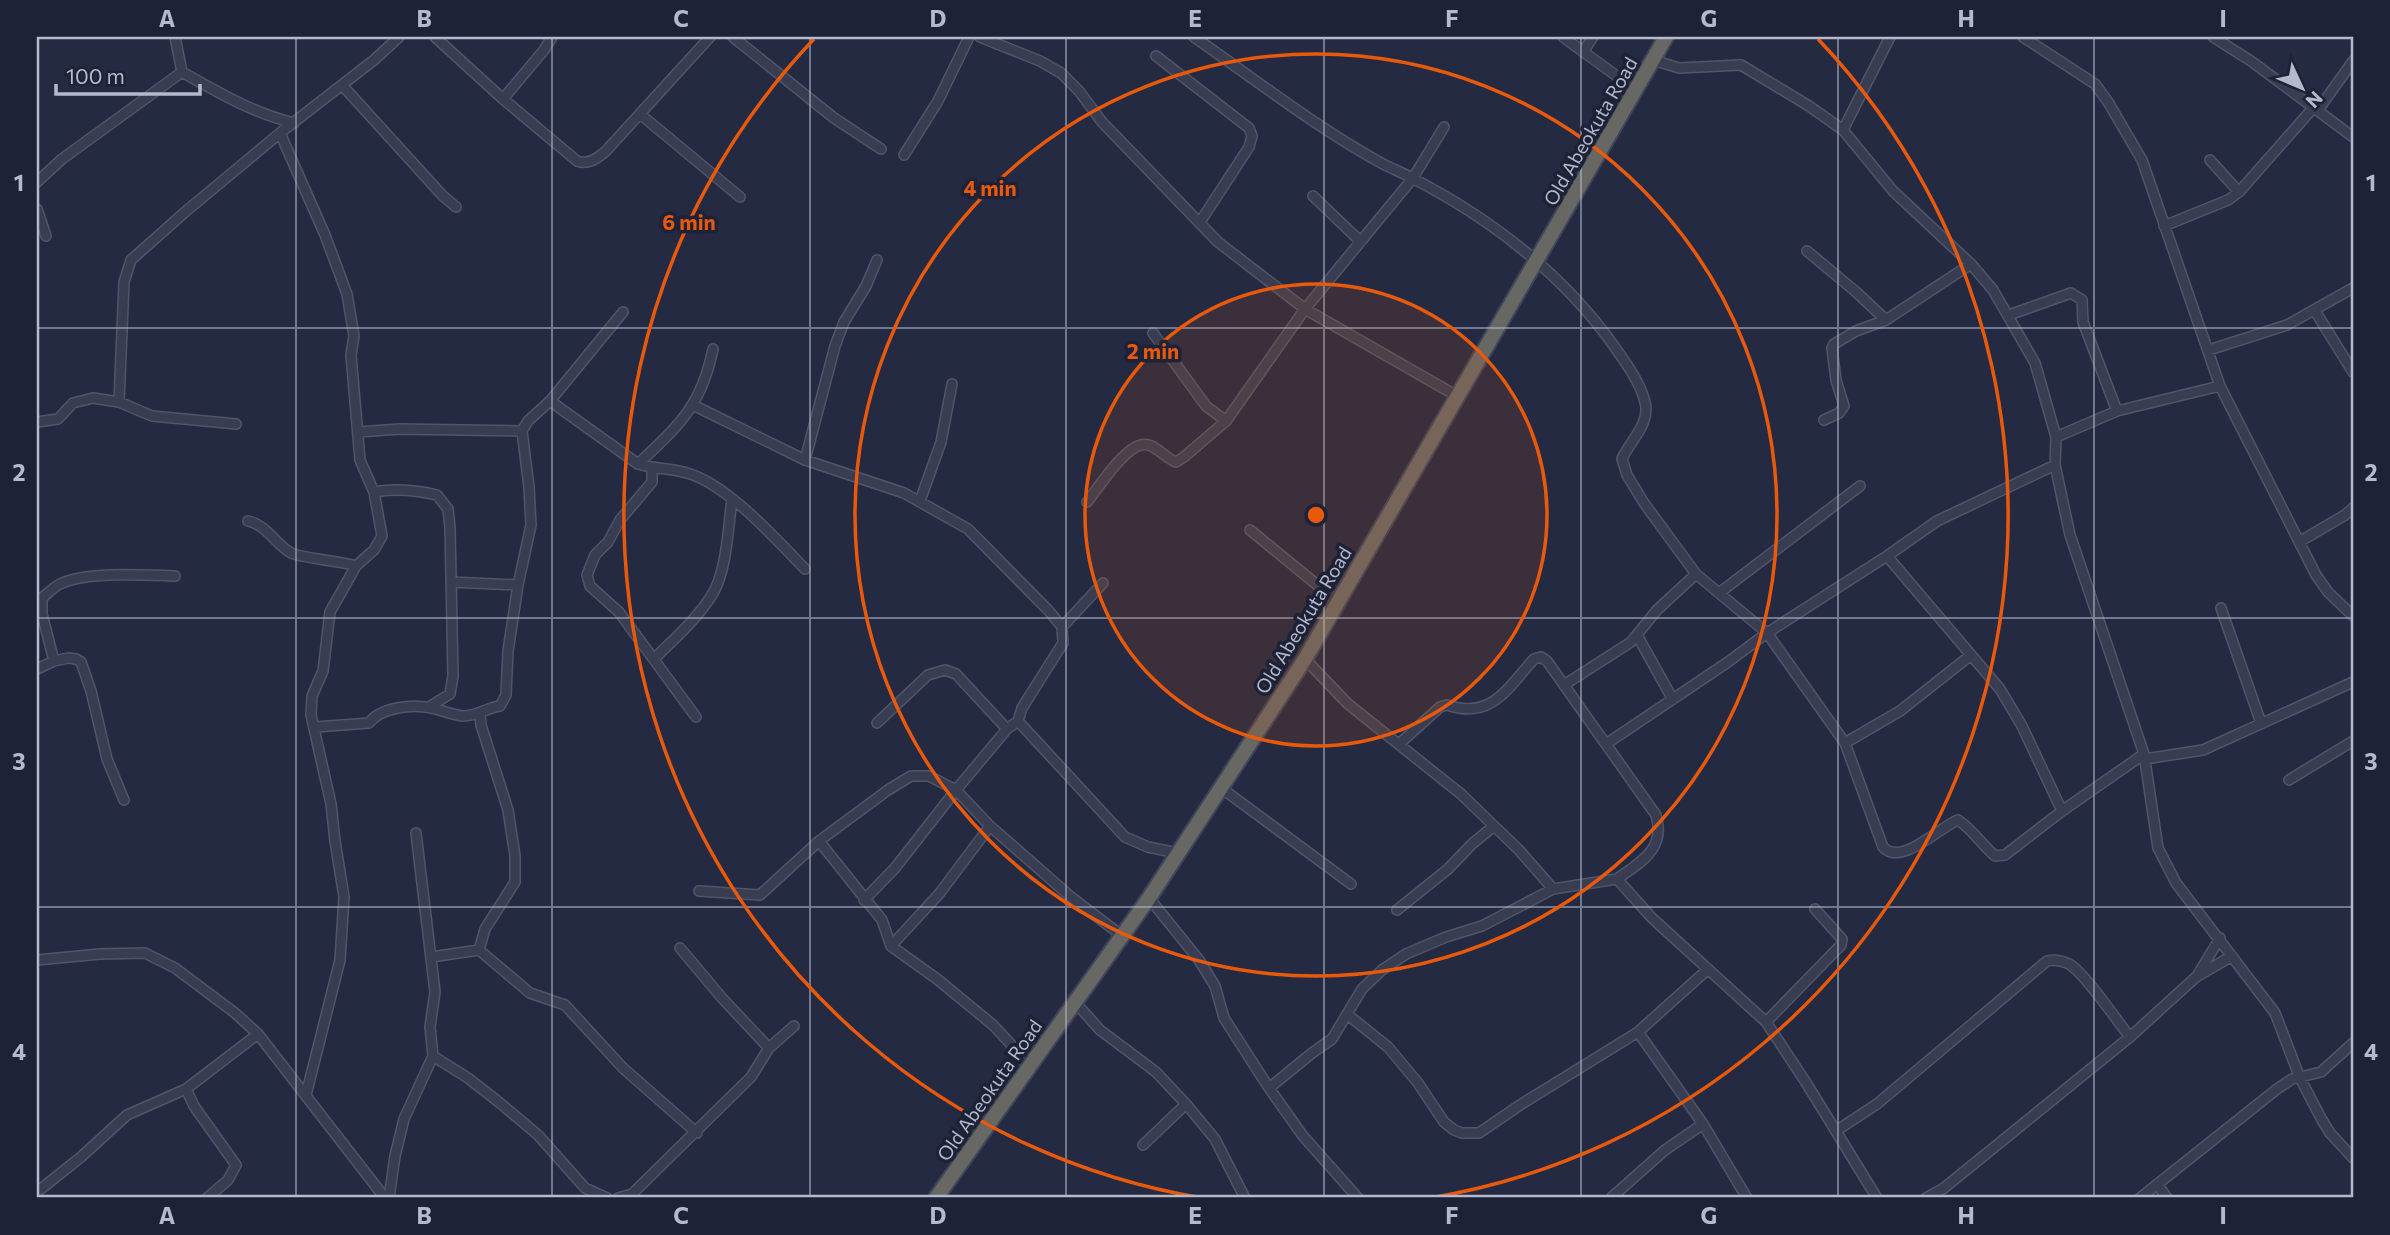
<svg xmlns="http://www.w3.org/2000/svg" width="2390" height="1235" viewBox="0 0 2390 1235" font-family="Commissioner,sans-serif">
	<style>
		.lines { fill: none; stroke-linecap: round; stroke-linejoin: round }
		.minor-casing { stroke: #505569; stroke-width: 12 }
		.trunk-casing { stroke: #404559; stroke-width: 18 }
		.minor { stroke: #383d52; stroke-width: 9 }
		.trunk { stroke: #676764; stroke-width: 14 }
		.grid { fill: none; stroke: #b5b9cc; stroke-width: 2; stroke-opacity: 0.55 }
		.ring { fill: none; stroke: #e8590c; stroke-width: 3.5 }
		.labels { text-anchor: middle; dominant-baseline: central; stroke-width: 7; stroke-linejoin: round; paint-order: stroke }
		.street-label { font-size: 19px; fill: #b5b9cc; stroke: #1d2237 }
		.centre { fill: #e8590c; stroke: #1d2237; stroke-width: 3.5 }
		.ring-label { font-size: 21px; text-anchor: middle; font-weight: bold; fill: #e8590c; stroke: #1d2237; stroke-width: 7; stroke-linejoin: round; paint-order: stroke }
		.neatline { fill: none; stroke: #b5b9cc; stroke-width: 2.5 }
		.grid-label { font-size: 23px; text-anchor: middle; font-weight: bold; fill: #b5b9cc }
	</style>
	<rect width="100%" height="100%" fill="#242a42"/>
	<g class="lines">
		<g class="minor-casing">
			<path id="minor" d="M 175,37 L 182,72 C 219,93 253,113 294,123
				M 435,37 L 503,99 L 577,161 C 588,165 596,159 605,152 L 710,37
				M 733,37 L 834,118 L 881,149
				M 980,37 L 1040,61 L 1061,73 L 1079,91 L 1102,122 L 1218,242 L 1305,309 L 1457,396
				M 1194,37 C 1256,80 1317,128 1383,164 C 1393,169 1403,173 1412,178 C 1490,218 1563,274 1614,346 C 1626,363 1640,382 1645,402 C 1651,423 1630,441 1622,459 L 1627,475 L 1644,503 L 1696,574 L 1767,633 L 1845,743 L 1883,847 C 1901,867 1938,828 1958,820 C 1972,829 1982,845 1995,856 L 2005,855 L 2062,811 L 2144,754
				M 1563,37 L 1636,90
				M 2023,37 L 2095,84 L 2108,102 L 2142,160 L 2220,386 L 2316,575 L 2328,592 L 2353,616
				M 2213,37 L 2251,61 L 2353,137
				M 1583,52 L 1593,37
				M 1156,56 L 1249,128 L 1252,136 L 1249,147 L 1200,222
				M 1653,60 L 1679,68 L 1741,65 L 1809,106 L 1843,130 L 1893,191 L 1971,264 L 1993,290 L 2035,363 L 2043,391 L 2056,437 L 2055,465 L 2070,535 L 2144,754 L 2158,848 L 2176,883 L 2275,1013 L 2300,1078 L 2322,1120 L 2330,1133 L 2353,1158
				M 342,85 L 442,195 L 456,207
				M 503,99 L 544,50 L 552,37
				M 2318,110 L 2353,61
				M 640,114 L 740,197
				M 1843,130 L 1890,37
				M 280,133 L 325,235 L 347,294 L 354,336 L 351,355 L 360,460 L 374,492 L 382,536 L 374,550 L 356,566 L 330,612 L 323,671 L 312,696 L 311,715 L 331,804 L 335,841 L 344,897 L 340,960 L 306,1095
				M 904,155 L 938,101 L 969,37
				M 2210,160 L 2239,192
				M 37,182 L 62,159 L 182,72
				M 1313,196 L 1360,241
				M 37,209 L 46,236
				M 2164,226 L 2228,200 L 2239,192 L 2314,107
				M 1807,251 L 1855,291 L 1886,320
				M 2315,311 L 2353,372
				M 2009,315 L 2071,293 L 2082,300 L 2083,322 L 2117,411
				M 1153,333 L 1206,406 L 1226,421
				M 2209,350 L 2287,325 L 2353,288
				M 550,401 L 638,464 C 654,469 671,468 687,473 C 727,484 776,539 805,569
				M 119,402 L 124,282 L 131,260 L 185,212 L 280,133 L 374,60 L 399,37
				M 693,405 L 805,460 L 904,493 L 968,529 L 1049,611 L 1062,627 L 1063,643 L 1022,708 L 1018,721 L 1007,729 L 956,790 L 895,868 L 864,900
				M 1824,420 L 1839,413 L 1844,406 L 1836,380 L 1832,348 L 1834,344 L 1856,331 L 1886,320 L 1971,264
				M 37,422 L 58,419 L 73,403 L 93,398 L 119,402 L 152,416 L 236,424
				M 359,432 L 399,429 L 522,431
				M 2056,437 L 2117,411 L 2220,386
				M 805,460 L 835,346 L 844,322 L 866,286 L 877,260
				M 638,464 C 679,425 701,407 713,349
				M 652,468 L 652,482 L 620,520 L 608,542 L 595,555 L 587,575 L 590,586 L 619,612 L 696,717
				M 374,492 C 396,488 415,490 437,495 L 448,509 L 450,528 L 453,676 L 450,694 L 429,707
				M 920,501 L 941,442 L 952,384
				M 1087,502 C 1099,487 1129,439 1148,445 C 1158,447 1165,458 1176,462 L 1184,457 L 1226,421 L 1305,309 L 1413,178 L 1444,127
				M 248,521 C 267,525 275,544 291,553 C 301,558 341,561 356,566
				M 1250,530 L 1338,602
				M 2299,542 L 2345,515 L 2353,508
				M 1887,556 L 2000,689 L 2022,726 L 2062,811
				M 451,582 L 518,585
				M 1719,593 L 1860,486
				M 2221,608 L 2261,723
				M 1062,627 L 1103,583
				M 1637,635 L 1672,698
				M 654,659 C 674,639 697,619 712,595 C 727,571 728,527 732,500
				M 1305,659 L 1348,704 L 1461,794 L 1519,850 L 1553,889
				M 54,661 L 42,614 L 42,598 C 48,593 54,587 60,584 C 86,571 145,575 175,576
				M 37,669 L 54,661 L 68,658 L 76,659 L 81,662 L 91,691 L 107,759 L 124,800
				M 1564,685 L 1631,642 L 1657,610 L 1696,574
				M 1018,721 L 1125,837 L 1148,847 L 1177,853
				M 877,723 L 928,675 L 945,670 L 956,674 L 1007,729
				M 316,727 L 369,723 C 381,707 412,704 431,708 C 442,710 452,715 463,716 C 477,716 486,708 500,706 L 506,695 L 508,651 L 518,585 L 531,525 L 529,487 L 522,431 L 528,421 L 550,401 L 623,312
				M 1845,743 L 1900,711 L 1971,655
				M 1399,744 L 1440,707 L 1447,705 C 1491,720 1507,689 1534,659 L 1541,657 L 1547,661 L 1656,815 C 1666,849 1641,862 1617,879
				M 1606,744 L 1728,662 L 1767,633 L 1887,556 L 1937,521 L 2055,465
				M 2145,759 L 2203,750 L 2353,682
				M 2289,780 L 2353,741
				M 1220,787 L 1351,884
				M 819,841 L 882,920 L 891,946 L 937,979 L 993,1025 L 1030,1065
				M 699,891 L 760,895 L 819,841 L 888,790 L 911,776 L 929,776 L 956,790 L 990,826 L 1071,897 L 1121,935
				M 1149,898 L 1199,960 L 1215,986 L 1224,1018 L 1269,1088 L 1303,1136 L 1358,1198
				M 1397,910 L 1448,869 L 1472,844 L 1494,826
				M 891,946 L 939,894 L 990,826
				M 680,948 L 722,998 L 769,1048
				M 479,950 L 485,929 L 515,882 L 515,856 L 508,810 L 481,725 L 480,714
				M 431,957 L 479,950 L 530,993 L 565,1005 L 623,1068 L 697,1133
				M 37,960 L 100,954 L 145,953 L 175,968 L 235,1013 L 258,1034 L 385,1198
				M 2197,976 L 2220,938
				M 1074,1001 L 1100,1030 L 1156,1072 L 1186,1104 L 1215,1139 L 1245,1198
				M 1348,1015 L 1388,1047 L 1418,1083 L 1444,1122 L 1454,1130 L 1462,1133 L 1479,1133 L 1520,1105 L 1638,1032 L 1707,970
				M 1766,1022 L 1841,945 L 1842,939 L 1815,909
				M 1638,1032 L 1703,1124 L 1747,1198
				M 433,1056 L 468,1078 L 500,1103 L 538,1135 L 585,1188 L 607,1198
				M 1269,1088 L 1312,1053 L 1332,1039 L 1362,989 L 1382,970 L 1406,954 L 1446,937 L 1482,926 L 1553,889 L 1617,879 L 1652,918 L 1766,1022 L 1805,1081 L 1877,1198
				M 186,1089 L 194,1106 L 236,1165 L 228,1180 L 207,1198
				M 1836,1131 L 1877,1104 L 2047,961 C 2055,959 2062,961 2069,964 C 2085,973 2117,1021 2130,1037
				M 1143,1145 L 1186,1104
				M 2158,1185 L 2167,1198
				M 37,1192 L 81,1157 L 127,1115 L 186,1089 L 258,1034
				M 632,1194 L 751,1077 L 769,1048 L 794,1026
				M 389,1198 L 395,1156 L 404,1119 L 433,1056 L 430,1027 L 435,992 L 416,833
				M 618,1198 L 632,1194 L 634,1197
				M 1611,1198 L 1665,1150 L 1703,1124
				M 1926,1198 L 1944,1188 L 2130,1037 L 2196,977 L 2232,956
				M 2140,1198 L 2277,1089 L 2292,1079 L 2321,1072 L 2353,1043"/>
		</g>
		<g class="trunk-casing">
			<path id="trunk" d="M 936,1198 L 1149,898 L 1305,659 L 1666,37"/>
		</g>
		<use href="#minor" class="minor"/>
		<use href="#trunk" class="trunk"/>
	</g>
	<path class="grid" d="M 296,37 L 296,1198M 552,37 L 552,1198M 810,37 L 810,1198M 1066,37 L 1066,1198M 1324,37 L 1324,1198M 1581,37 L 1581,1198M 1838,37 L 1838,1198M 2094,37 L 2094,1198M 37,328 L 2353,328M 37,618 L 2353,618M 37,907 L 2353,907"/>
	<circle cx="1316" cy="515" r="231" fill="#e8590c" fill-opacity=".12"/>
	<g class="ring">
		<circle cx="1316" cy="515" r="231"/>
		<circle cx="1316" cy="515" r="461"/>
		<path d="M1202 1198A692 692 0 0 1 814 39M1818 39A692 692 0 0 1 1430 1198"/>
	</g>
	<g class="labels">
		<g class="street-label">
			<text transform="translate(1590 131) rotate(-60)">Old Abeokuta Road</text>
			<text transform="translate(1303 620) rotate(-59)">Old Abeokuta Road</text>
			<text transform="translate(989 1090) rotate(-55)">Old Abeokuta Road</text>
		</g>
	</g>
	<circle cx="1316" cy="515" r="10" class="centre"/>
	<g class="ring-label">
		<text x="990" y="196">4 min</text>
		<text x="689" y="230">6 min</text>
		<text x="1153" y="359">2 min</text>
	</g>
	<rect width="2390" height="1235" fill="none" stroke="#1d2237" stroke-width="77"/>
	<g transform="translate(2302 88) rotate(134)" stroke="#1d2237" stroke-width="5" paint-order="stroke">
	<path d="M0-5L12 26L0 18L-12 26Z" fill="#b5b9cc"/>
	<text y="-10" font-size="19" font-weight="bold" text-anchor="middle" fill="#b5b9cc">N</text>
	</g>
	<path d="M56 84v10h144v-10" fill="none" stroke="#b5b9cc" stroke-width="3.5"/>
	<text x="66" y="84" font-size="21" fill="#b5b9cc" stroke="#1d2237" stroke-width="5" paint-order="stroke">100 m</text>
	<rect x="38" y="38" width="2314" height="1158" class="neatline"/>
	<g class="grid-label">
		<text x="167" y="27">A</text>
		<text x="424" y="27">B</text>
		<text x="681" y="27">C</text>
		<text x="938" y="27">D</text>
		<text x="1195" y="27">E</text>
		<text x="1452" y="27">F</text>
		<text x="1709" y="27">G</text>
		<text x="1966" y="27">H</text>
		<text x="2223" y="27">I</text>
		<text x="19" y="191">1</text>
		<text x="2371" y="191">1</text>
		<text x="19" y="481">2</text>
		<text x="2371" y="481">2</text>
		<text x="19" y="770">3</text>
		<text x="2371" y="770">3</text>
		<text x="19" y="1060">4</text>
		<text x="2371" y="1060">4</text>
		<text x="167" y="1224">A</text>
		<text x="424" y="1224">B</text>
		<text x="681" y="1224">C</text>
		<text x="938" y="1224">D</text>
		<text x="1195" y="1224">E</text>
		<text x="1452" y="1224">F</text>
		<text x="1709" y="1224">G</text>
		<text x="1966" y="1224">H</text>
		<text x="2223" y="1224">I</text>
	</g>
</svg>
